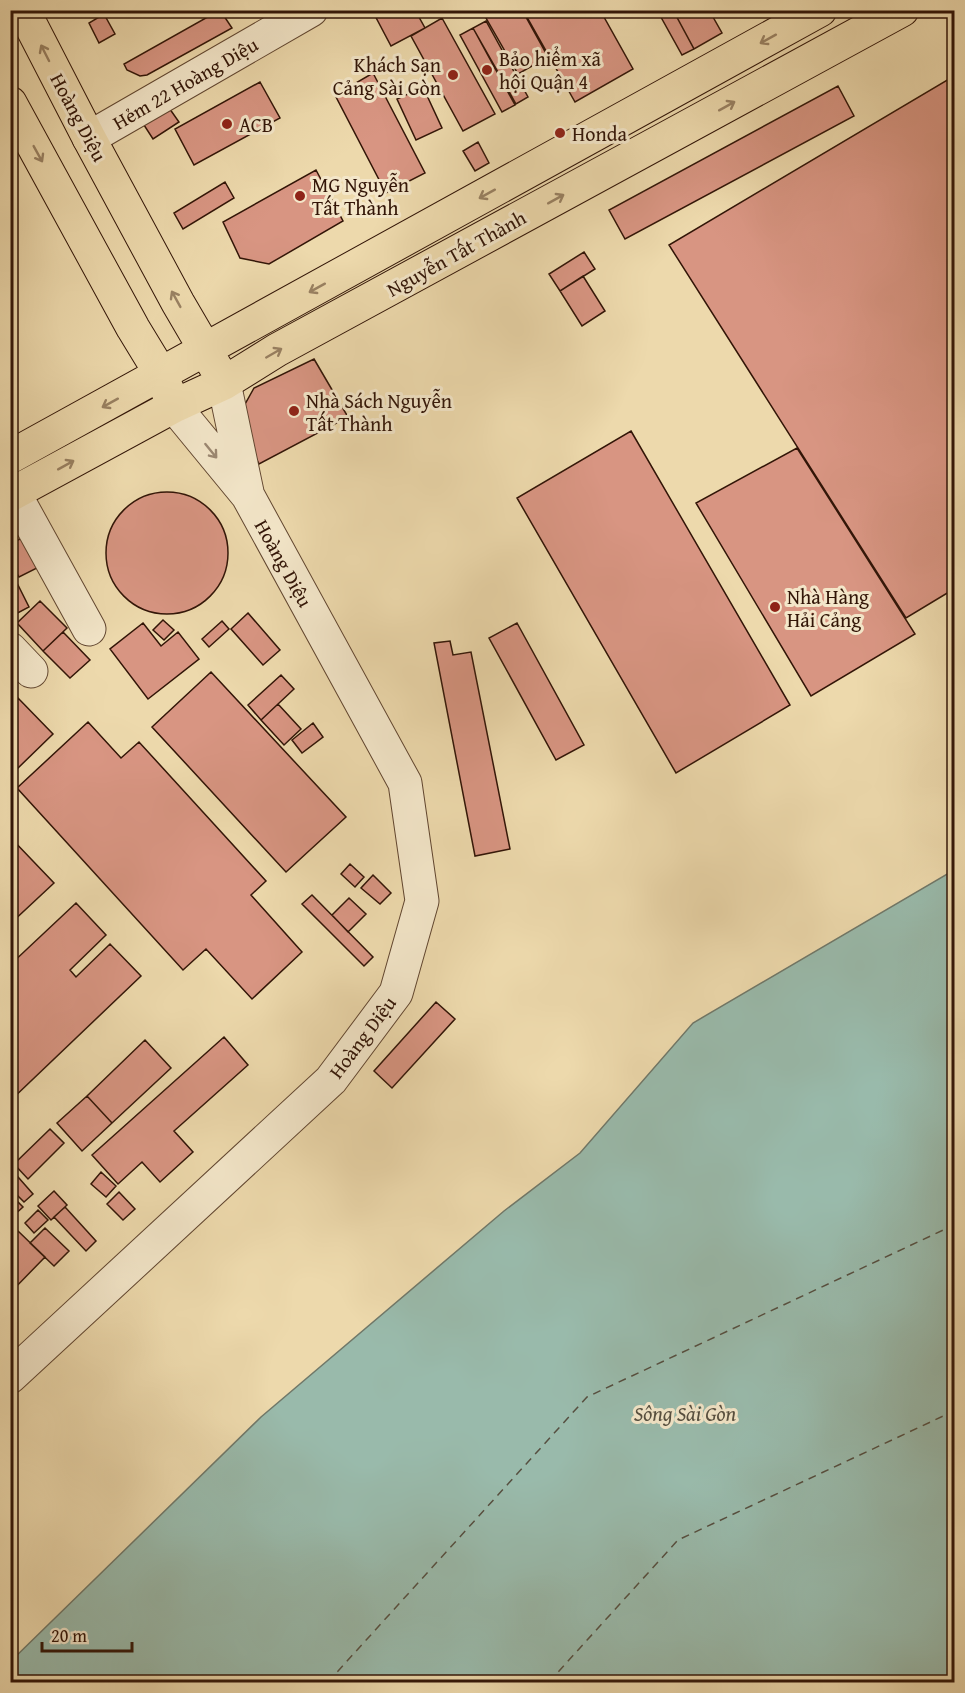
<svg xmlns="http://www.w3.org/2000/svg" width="965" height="1693" viewBox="0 0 965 1693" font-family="'Gentium Book Plus',serif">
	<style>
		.water { fill: #99baab; stroke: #707869; stroke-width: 1.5 }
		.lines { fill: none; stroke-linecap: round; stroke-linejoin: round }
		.ferry { stroke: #564f40; stroke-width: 1.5; stroke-dasharray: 8 6; stroke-linecap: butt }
		.building { fill: #d89582; stroke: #321507; stroke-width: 1.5 }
		.minor-casing { stroke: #614630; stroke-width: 35 }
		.major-casing { stroke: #321507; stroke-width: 35 }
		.minor { stroke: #f3e6c9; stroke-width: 33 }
		.major { stroke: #edd9ac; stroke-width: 33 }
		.oneway { stroke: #998162 }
		.oneway2 { stroke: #9c8872 }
		.poi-dot { fill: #8f2418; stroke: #f3e6c9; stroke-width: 2 }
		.labels { text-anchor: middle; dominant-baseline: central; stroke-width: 6; stroke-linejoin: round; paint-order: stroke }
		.poi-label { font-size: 20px; fill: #321507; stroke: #f3e6c9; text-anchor: start }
		.street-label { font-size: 20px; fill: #321507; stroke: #f3e6c9 }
		.water-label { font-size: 21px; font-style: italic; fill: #564f40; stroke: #f3e6c9 }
	</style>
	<rect width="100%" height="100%" fill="#edd9ac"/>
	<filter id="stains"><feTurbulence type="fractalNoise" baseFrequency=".00333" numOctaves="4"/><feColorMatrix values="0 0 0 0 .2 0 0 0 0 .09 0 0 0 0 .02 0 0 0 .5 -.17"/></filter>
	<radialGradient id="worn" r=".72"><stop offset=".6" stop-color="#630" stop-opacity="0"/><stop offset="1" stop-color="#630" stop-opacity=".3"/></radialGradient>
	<path class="water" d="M 954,870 L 954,1682 L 11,1682 L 11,1661 L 261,1417 L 504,1211 L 580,1153 L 693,1023 Z"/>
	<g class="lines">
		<path class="ferry" d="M 328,1682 L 587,1397 L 954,1225
			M 549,1682 L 678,1540 L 954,1411"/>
	</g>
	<path class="building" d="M 61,10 L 77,10 L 65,17 Z
		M 220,10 L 232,28 L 147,75 L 140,76 L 127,70 L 124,64 Z
		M 372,10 L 415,10 L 425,28 L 391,46 Z
		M 522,10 L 548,57 L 518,74 L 482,11 Z
		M 523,10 L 600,10 L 633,69 L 575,102 Z
		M 657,10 L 673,10 L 694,49 L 682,55 Z
		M 673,10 L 709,10 L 722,33 L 694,49 Z
		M 104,14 L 115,34 L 99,43 L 89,23 Z
		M 442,18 L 495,114 L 463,131 L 411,36 Z
		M 486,21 L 528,97 L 516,104 L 473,28 Z
		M 473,28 L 515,105 L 502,112 L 460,35 Z
		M 373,73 L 425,173 L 386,193 L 335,95 Z
		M 954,76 L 954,589 L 906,618 L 669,245 Z
		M 260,82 L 280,118 L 194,165 L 175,129 Z
		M 838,86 L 854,116 L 625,239 L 609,210 Z
		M 423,87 L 442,128 L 416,140 L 397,99 Z
		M 167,105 L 179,122 L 153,139 L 142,122 Z
		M 478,142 L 489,163 L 475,171 L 463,151 Z
		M 316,170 L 343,221 L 269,264 L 240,258 L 223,222 Z
		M 225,182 L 234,198 L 183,229 L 174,213 Z
		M 584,252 L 595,269 L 560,291 L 549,274 Z
		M 583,276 L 605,311 L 582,326 L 560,291 Z
		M 314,359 L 348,417 L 259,464 L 242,430 L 244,406 L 254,388 Z
		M 631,431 L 790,705 L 676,773 L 517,498 Z
		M 797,448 L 915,634 L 811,696 L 696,503 Z
		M106 553a61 61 0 1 1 122 0a61 61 0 1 1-122 0Z
		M 22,538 L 37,568 L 19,577 L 10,561 L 10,544 Z
		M 14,577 L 29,607 L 10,617 L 10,579 Z
		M 40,601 L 67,628 L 43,651 L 17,623 Z
		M 248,613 L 280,650 L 263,665 L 231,629 Z
		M 163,620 L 174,630 L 164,640 L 153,630 Z
		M 222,621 L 229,629 L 209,647 L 202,639 Z
		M 143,623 L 161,646 L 178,632 L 199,659 L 148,699 L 110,649 Z
		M 517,623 L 584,745 L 556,760 L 489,638 Z
		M 63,632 L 90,660 L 70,678 L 43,651 Z
		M 450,641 L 453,655 L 471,652 L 510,849 L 475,856 L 434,643 Z
		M 211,672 L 346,817 L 286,872 L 152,727 Z
		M 281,675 L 294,689 L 261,720 L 248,705 Z
		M 18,698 L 53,734 L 17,769 L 10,762 L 10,706 Z
		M 278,704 L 301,729 L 284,745 L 261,720 Z
		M 88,722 L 121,758 L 139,742 L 266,881 L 251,895 L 302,952 L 252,999 L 206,949 L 183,970 L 17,788 Z
		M 313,723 L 323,737 L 302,753 L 292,740 Z
		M 10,837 L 54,883 L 10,924 Z
		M 350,864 L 364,877 L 355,887 L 341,874 Z
		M 373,875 L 391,893 L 380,904 L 361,888 Z
		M 312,895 L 373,957 L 364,966 L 302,904 Z
		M 349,898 L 366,914 L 348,932 L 332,915 Z
		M 76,903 L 106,935 L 70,970 L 76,977 L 110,944 L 141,976 L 10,1101 L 10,965 Z
		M 436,1002 L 455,1019 L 392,1088 L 374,1071 Z
		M 224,1037 L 248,1065 L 174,1131 L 193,1152 L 160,1182 L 142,1162 L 118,1184 L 92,1155 Z
		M 145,1040 L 171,1068 L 112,1123 L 87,1096 Z
		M 87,1096 L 112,1123 L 82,1151 L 57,1123 Z
		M 50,1129 L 64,1143 L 28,1179 L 14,1164 Z
		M 11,1169 L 33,1194 L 24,1202 L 10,1188 Z
		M 101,1172 L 116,1186 L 106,1197 L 91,1184 Z
		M 54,1191 L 67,1205 L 51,1220 L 38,1206 Z
		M 119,1192 L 135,1209 L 123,1220 L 107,1204 Z
		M 10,1194 L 23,1207 L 12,1217 L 10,1215 Z
		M 65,1207 L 96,1241 L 86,1251 L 54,1217 Z
		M 38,1210 L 48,1220 L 34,1233 L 25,1223 Z
		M 45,1228 L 69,1251 L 54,1266 L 30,1243 Z
		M 18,1231 L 45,1257 L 10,1293 L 10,1240 Z"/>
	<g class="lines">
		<g class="minor-casing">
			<path id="minor" d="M 89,138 L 311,10
				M 224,383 L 247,492
				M 14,493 L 89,629
				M 10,649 L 31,671
				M 10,1377 L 331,1080 L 396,993 L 422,901 L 405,783 L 248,496 L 174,406"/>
		</g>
		<g class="major-casing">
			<path id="major" d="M 23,10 L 89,138 L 178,303 L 216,368
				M 10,103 L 133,328 L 161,374 L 169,394
				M 10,457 L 820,10
				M 10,495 L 174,406 L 224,383 L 277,350 L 902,10"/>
		</g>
		<use href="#minor" class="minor"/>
		<use href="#major" class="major"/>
	</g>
	<defs><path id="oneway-shaft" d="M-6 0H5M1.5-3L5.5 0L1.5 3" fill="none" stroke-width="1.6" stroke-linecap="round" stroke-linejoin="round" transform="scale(1.5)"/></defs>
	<g class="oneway">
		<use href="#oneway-shaft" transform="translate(768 39) rotate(151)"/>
		<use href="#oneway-shaft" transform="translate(45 53) rotate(-117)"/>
		<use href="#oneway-shaft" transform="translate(727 106) rotate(-29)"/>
		<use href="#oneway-shaft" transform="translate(38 154) rotate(61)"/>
		<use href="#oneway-shaft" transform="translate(487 194) rotate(151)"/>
		<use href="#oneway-shaft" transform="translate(556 199) rotate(-29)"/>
		<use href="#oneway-shaft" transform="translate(317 288) rotate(151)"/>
		<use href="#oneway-shaft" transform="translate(176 299) rotate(-119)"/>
		<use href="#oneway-shaft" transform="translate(274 353) rotate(-30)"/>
		<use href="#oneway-shaft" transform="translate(110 403) rotate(151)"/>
		<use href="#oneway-shaft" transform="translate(66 465) rotate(-29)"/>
	</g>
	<use class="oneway2" href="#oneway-shaft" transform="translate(211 451) rotate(51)"/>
	<g class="poi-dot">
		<circle cx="487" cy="70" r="6"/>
		<circle cx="453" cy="75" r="6"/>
		<circle cx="227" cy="124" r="6"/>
		<circle cx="560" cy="133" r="6"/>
		<circle cx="300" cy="196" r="6"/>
		<circle cx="294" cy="411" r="6"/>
		<circle cx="775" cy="607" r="6"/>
	</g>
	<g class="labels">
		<g class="poi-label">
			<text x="499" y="58">Bảo hiểm xã<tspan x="499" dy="23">hội Quận 4</tspan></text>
			<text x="441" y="64" text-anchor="end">Khách Sạn<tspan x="441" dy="23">Cảng Sài Gòn</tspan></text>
			<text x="239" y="124">ACB</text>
			<text x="572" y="133">Honda</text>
			<text x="312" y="184">MG Nguyễn<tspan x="312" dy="23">Tất Thành</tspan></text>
			<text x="306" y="400">Nhà Sách Nguyễn<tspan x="306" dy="23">Tất Thành</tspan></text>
			<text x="787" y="596">Nhà Hàng<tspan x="787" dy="23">Hải Cảng</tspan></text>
		</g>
		<g class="street-label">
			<text transform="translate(185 83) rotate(-30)">Hẻm 22 Hoàng Diệu</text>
			<text transform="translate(79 117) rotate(62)">Hoàng Diệu</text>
			<text transform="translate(456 253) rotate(-29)">Nguyễn Tất Thành</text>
			<text transform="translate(284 563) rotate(61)">Hoàng Diệu</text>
			<text transform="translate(362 1037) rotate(-53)">Hoàng Diệu</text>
		</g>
		<g class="water-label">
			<text x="685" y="1413">Sông Sài Gòn</text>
		</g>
	</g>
	<rect width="965" height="1693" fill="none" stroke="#edd9ac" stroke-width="36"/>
	<rect x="12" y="12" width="941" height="1669" fill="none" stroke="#321507" stroke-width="3"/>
	<rect x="18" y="18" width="929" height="1657" fill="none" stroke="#321507" stroke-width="1.5"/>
	<path d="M42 1642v9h90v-9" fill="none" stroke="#321507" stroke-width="3"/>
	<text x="51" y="1642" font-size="18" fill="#321507" stroke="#f3e6c9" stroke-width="4.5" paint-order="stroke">20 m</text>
	<rect width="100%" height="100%" filter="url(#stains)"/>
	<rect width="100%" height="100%" fill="url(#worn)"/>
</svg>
